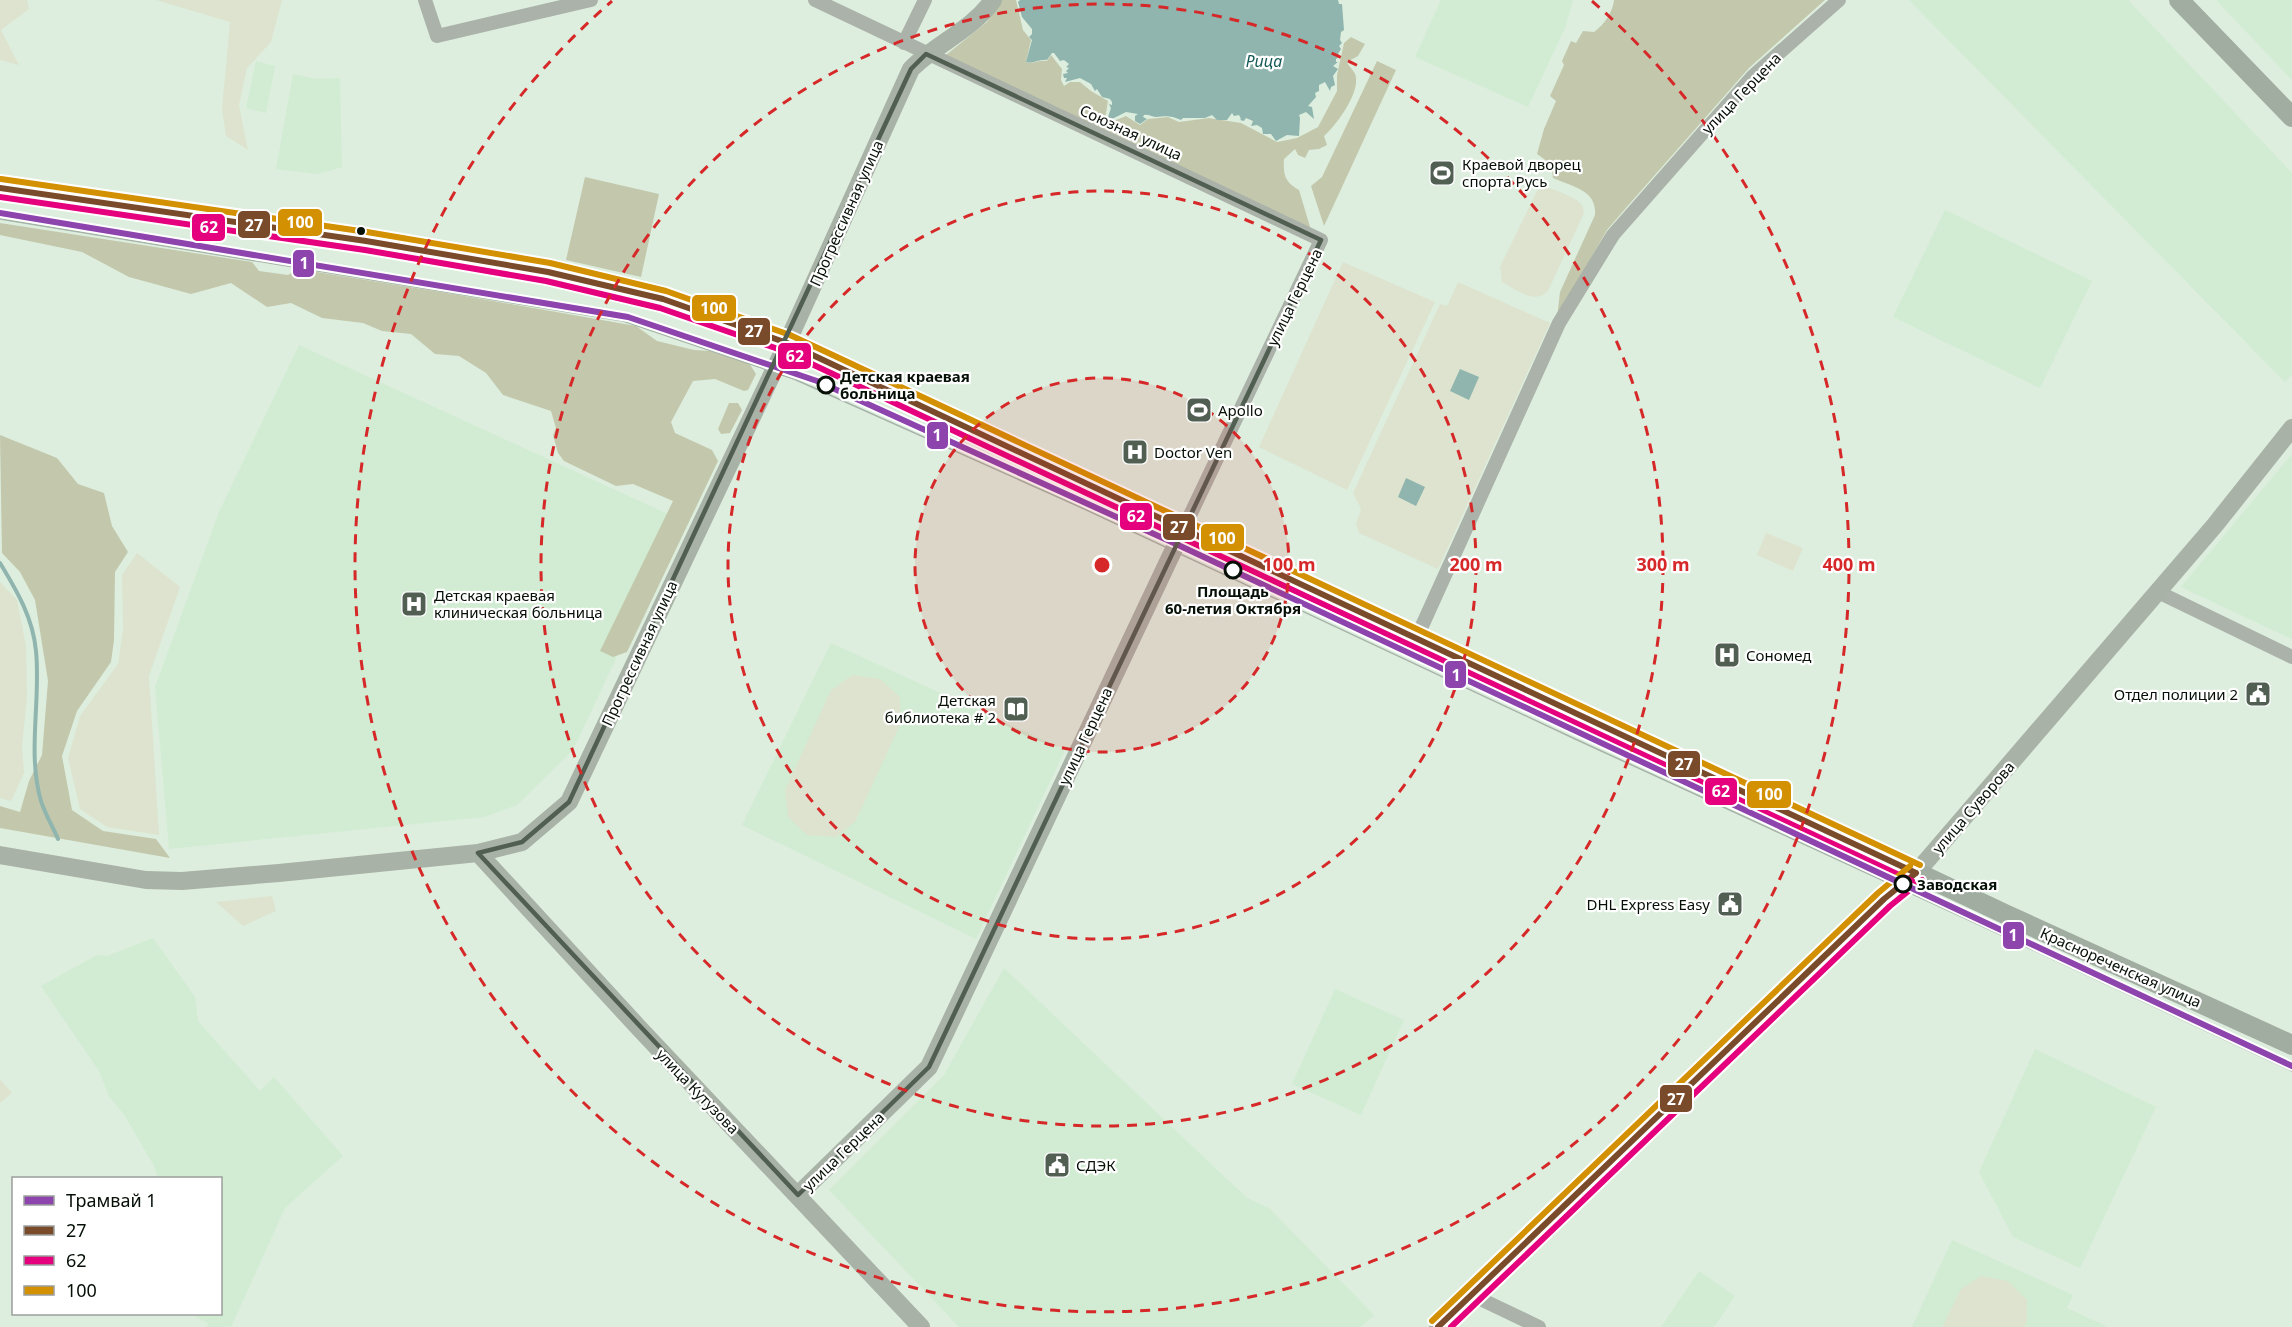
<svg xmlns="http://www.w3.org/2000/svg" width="2292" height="1327" viewBox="0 0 2292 1327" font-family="'Noto Sans',sans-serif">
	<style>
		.built { fill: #d1ecd2 }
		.green { fill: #dde3ce }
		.forest { fill: #c3c8ac }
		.water { fill: #8fb5ae }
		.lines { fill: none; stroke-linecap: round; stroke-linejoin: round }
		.stream { stroke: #8fb5ae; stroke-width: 4 }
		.street { stroke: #abb2a9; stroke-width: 14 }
		.secondary { stroke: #a9b2a7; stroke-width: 18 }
		.primary { stroke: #a2ada2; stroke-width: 20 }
		.tram { stroke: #a6b2a7; stroke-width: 1.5 }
		.bus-1-casing { stroke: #fff; stroke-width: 10 }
		.bus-2-casing { stroke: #fff; stroke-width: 10 }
		.bus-3-casing { stroke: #fff; stroke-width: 10 }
		.bus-1 { stroke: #7a4b2a; stroke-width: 6 }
		.bus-2 { stroke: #e5007d; stroke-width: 6 }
		.bus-3 { stroke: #d39001; stroke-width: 6 }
		.tram-1-casing { stroke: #fff; stroke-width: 10 }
		.tram-1 { stroke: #8e44ad; stroke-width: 6 }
		.marked { fill: none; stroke: #515e52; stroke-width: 4.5; stroke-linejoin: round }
		.ring { fill: none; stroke: #d62828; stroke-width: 3; stroke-dasharray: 10 8 }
		.bus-dot { fill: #061007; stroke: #fff; stroke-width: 2 }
		.stop-dot { fill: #fff; stroke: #061007; stroke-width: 3 }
		.labels { text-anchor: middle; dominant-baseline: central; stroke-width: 4.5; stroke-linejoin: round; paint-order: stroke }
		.street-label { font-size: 15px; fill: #061007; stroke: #fff }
		.poi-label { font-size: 15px; fill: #061007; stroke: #fff; text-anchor: start }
		.stop-label { font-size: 15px; font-weight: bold; fill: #061007; stroke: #fff; text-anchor: start }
		.water-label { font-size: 16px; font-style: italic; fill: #145956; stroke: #fff }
		.centre { fill: #d62828; stroke: #fff; stroke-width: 3 }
		.ring-label { font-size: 18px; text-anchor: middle; font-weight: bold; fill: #d62828; stroke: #fff; stroke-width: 4.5; stroke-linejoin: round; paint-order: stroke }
		.line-badge { stroke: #fff; stroke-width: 2 }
		.badge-label { font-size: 16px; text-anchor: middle; font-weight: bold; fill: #fff }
	</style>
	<rect width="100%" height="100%" fill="#ddeede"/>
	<path class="built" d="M 1441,0 L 1573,0 L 1565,28 L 1528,107 L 1415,57 Z
		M 1909,0 L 2128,0 L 2292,173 L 2292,374 L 2285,382 Z
		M 2216,0 L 2292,0 L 2292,80 Z
		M 256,61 L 275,66 L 266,113 L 246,108 Z
		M 293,74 L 316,79 L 340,78 L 342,167 L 318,174 L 276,169 Z
		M 1945,210 L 2092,281 L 2040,388 L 1893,317 Z
		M 299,345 L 681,520 L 573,750 L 517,805 L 484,817 L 169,849 L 155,687 L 219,512 Z
		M 2292,454 L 2292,639 L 2181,587 Z
		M 831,643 L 1065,750 L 976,939 L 742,825 Z
		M 153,938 L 195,997 L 198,1021 L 260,1091 L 274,1077 L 343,1156 L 285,1208 L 231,1327 L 207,1327 L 208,1323 L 196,1317 L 194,1314 L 220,1314 L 220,1178 L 158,1178 L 153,1164 L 125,1116 L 109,1096 L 99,1071 L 41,986 L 97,955 L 107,956 Z
		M 1004,968 L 1247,1198 L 1269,1208 L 1374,1315 L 1361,1327 L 959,1327 L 829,1190 L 944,1075 Z
		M 1335,989 L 1404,1020 L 1361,1115 L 1292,1084 Z
		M 2035,1049 L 2156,1107 L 2080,1268 L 2013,1237 L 1979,1172 Z
		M 1952,1240 L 2073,1295 L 2067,1308 L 2108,1327 L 1912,1327 Z
		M 1699,1271 L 1735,1296 L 1714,1327 L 1661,1327 Z"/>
	<path class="green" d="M 0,0 L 27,0 L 29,9 L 1,30 L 19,65 L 0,60 Z
		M 156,0 L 282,0 L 271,42 L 247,68 L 239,105 L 248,150 L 226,136 L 222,109 L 230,22 Z
		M 1542,187 C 1550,187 1578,198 1582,205 C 1584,209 1584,211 1583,215 L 1548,291 C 1533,305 1518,290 1502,282 L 1500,267 L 1537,191 Z
		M 1343,262 L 1435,302 L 1347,490 L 1259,447 Z
		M 1458,282 L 1550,323 L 1438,569 L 1359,533 L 1356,524 L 1361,509 L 1353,493 L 1440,304 L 1447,306 Z
		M 1766,533 L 1803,548 L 1793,571 L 1757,555 Z
		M 137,553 L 180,587 L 149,676 L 159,835 L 107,827 L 80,809 L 68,758 L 80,716 L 118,664 L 123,630 L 122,575 Z
		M 0,582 L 17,600 L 26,646 L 27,697 L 22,747 L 24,773 L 11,801 L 0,798 Z
		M 853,675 L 880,679 L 900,697 L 901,723 L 855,822 L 836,837 L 807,835 L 788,817 L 785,790 L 831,690 Z
		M 272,896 L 276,911 L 243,926 L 216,902 Z
		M 0,1079 L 12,1093 L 0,1103 Z
		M 1981,1276 L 2008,1281 L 2027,1300 L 2027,1321 L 2024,1327 L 1942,1327 L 1961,1289 Z"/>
	<path class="forest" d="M 1002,0 L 1016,0 L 1023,30 L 1031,40 L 1026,62 C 1034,64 1039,60 1047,61 L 1051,55 L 1062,69 L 1061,80 L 1064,86 L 1070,82 L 1080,82 L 1091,91 L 1108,101 L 1105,119 L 1111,122 L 1126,116 L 1140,125 L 1148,119 L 1168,117 L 1179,122 L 1209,118 L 1241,123 L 1277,142 L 1297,138 L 1318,127 L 1337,91 L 1337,75 L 1344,43 L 1351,37 L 1365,44 L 1358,56 L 1347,62 C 1349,68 1356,71 1356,78 C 1358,96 1336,125 1324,136 L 1327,145 L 1319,149 L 1309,150 L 1305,158 L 1298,155 L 1295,149 L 1284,159 C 1283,175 1285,182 1299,190 L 1311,230 L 946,55 L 987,22 Z
		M 1614,0 L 1825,0 L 1749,68 L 1625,209 L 1607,230 L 1557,318 L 1560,292 L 1595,215 C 1597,190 1573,187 1553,178 L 1551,164 L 1537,154 L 1544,129 L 1556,101 L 1550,96 L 1564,65 L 1562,61 L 1571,41 L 1576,43 L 1583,31 L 1594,32 C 1604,25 1613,12 1614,0 Z
		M 1377,61 L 1396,70 L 1324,226 L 1311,186 L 1322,177 Z
		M 585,177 L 659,194 L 641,277 L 566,260 Z
		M 0,223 L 252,262 L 259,271 L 288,275 L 298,269 L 453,294 L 636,326 L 657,341 L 694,350 L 710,351 L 749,363 L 756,374 L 748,390 L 744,391 L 715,379 L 693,381 L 671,422 L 675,433 L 712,450 L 718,461 L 627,652 L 613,657 L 600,651 L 673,501 L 633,484 L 616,486 L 564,461 L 558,453 L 553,435 L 556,428 L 551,411 L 503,395 L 486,373 L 459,356 L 435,354 L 411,334 L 382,331 L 363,323 L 322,318 L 291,303 L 267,307 L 231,283 L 191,294 L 129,277 L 82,252 L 0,235 Z
		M 729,403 L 738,403 L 742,410 L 730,433 L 721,434 L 718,429 Z
		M 0,435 L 57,458 L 78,484 L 104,493 L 112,526 L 128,552 L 115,572 L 114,640 L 111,662 L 77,711 L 62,756 L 72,810 L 103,831 L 156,839 L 170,858 L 0,828 L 0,806 L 20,812 L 29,781 L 42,755 L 48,681 L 35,600 L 20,572 L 2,553 Z"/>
	<path class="water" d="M 1020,0 L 1338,0 L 1339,4 L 1342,4 L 1344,30 L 1341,32 L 1340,40 L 1342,43 L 1339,46 L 1341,49 L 1338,54 L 1340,56 L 1336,59 L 1336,62 L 1338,62 L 1333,66 L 1338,69 L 1333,76 L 1335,85 L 1331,87 L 1330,91 L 1325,82 L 1319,85 L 1319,91 L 1315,93 L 1316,97 L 1308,106 L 1312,107 L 1314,119 L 1306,112 L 1299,115 L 1300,118 L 1299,136 L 1287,135 L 1276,141 L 1271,134 L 1263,134 L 1262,128 L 1257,125 L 1251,126 L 1253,121 L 1246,118 L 1244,121 L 1240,120 L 1241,119 L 1239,115 L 1234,116 L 1232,113 L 1227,120 L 1217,120 L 1212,115 L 1205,118 L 1183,118 L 1181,120 C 1170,115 1165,116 1156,117 C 1151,117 1149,114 1144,115 L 1143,117 L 1147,119 L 1140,124 L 1135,121 L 1135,116 L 1138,114 L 1126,112 L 1112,119 L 1108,117 L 1111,108 L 1109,104 L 1112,105 L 1112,102 L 1110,99 L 1102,97 L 1097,89 L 1095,91 L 1091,84 L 1080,78 L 1065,82 L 1067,78 L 1064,78 L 1063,74 L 1068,73 L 1066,71 L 1069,68 L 1066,67 L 1069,64 L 1064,60 L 1060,61 L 1054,53 L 1052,53 L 1047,60 C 1039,59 1034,64 1026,62 L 1032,40 L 1029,37 L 1032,34 L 1032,29 L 1022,17 L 1018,2 Z
		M 1460,369 L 1479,377 L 1469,400 L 1450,391 Z
		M 1406,478 L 1425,487 L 1416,506 L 1398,497 Z"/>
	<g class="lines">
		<path class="stream" d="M 0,563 C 17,591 33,618 36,651 C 41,700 27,753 41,801 C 45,814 53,827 58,839"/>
		<path class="street" d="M 425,0 L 437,36 L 591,0
			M 815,0 L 1321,240 L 1183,530
			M 904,43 L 925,0
			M 2158,592 L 2292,657
			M 1417,637 L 1559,323 L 1613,235 L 1752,77 L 1839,0
			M 1472,1295 L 1539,1327"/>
		<path class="secondary" d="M 478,853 L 639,1028 L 921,1327
			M 0,855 L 146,880 L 182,881 L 279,873 L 478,853 L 522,842 L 569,802 L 787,343 L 911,69 C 937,43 972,30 993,0
			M 798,1195 L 929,1067 L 1183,530
			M 1438,1327 L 1884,899 L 1916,873 L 2215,525 L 2292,428"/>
		<path class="primary" d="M 2179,0 L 2292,117
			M 0,188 L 366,241 L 548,272 L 663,299 L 787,343 L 1183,530 L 1417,637 L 2007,915 L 2292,1045"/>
		<path class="tram" d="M 0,219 L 623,321 L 794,379 L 1080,507 L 1573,738 L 1984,927 L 2292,1071"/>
		<g class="bus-1-casing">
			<path id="bus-1" d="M 0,188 L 366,241 L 548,272 L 663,299 L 787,343 L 1916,873
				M 1438,1327 L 1884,899 L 1916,873"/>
		</g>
		<g class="bus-2-casing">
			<path id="bus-2" d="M 0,197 L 365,250 L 546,281 L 660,308 L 784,351 L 1912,881
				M 1451,1327 L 1890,906 L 1922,880"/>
		</g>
		<g class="bus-3-casing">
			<path id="bus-3" d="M 1,179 L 367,232 L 550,263 L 666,291 L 790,335 L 1920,865
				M 1432,1321 L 1878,893 L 1910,866"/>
		</g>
		<use href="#bus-1" class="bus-1"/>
		<use href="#bus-2" class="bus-2"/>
		<use href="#bus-3" class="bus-3"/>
		<g class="tram-1-casing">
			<path id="tram-1" d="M 0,213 L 628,317 L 817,381 L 1176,544 L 2292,1066"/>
		</g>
		<use href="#tram-1" class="tram-1"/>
	</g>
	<path class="marked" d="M 926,54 L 1321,240 L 929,1067 L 798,1195 L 478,853 L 522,842 L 569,802 L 911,69 Z"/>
	<circle cx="1102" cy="565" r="187" fill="#d62828" fill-opacity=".12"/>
	<g class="ring">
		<circle cx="1102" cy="565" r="187"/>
		<circle cx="1102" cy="565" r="374"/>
		<circle cx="1102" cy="565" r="561"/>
		<path d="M1592 1A747 747 0 1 1 612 1"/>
	</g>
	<defs>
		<g id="stadium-square" transform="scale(1.35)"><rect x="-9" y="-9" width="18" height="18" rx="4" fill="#515e52" stroke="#fff"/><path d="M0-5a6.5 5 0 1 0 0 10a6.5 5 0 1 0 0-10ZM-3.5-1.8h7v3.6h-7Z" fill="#fff"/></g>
		<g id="hospital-square" transform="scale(1.35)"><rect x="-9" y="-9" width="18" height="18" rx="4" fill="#515e52" stroke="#fff"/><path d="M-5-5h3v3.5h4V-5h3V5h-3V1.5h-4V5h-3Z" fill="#fff"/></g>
		<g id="civic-square" transform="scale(1.35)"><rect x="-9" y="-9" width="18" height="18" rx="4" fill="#515e52" stroke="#fff"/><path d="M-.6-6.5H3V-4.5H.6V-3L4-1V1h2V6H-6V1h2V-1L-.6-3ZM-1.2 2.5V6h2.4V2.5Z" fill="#fff"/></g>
		<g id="library-square" transform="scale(1.35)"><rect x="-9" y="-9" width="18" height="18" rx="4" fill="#515e52" stroke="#fff"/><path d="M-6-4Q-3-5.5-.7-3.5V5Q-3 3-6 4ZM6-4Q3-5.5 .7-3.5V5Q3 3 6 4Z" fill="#fff"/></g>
	</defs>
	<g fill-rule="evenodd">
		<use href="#stadium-square" x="1442" y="173"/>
		<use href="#stadium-square" x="1199" y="410"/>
		<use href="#hospital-square" x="1135" y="452"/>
		<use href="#hospital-square" x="414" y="604"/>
		<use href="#hospital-square" x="1727" y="655"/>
		<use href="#civic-square" x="2258" y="694"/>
		<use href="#library-square" x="1016" y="709"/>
		<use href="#civic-square" x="1730" y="904"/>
		<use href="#civic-square" x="1057" y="1165"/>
	</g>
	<circle class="bus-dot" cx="361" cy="231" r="5"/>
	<g class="stop-dot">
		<circle cx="826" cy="385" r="8"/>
		<circle cx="1233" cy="570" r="8"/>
		<circle cx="1903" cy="884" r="8"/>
	</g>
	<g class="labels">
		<g class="street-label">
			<text transform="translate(1741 93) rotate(-46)">улица Герцена</text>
			<text transform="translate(1131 132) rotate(25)">Союзная улица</text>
			<text transform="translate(846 213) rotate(-66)">Прогрессивная улица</text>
			<text transform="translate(1294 297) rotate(-64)">улица Герцена</text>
			<text transform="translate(639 653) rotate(-65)">Прогрессивная улица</text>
			<text transform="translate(1085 736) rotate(-65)">улица Герцена</text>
			<text transform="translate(1973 807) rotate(-49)">улица Суворова</text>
			<text transform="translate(2121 967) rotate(24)">Краснореченская улица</text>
			<text transform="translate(698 1091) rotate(46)">улица Кутузова</text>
			<text transform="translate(843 1151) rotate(-44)">улица Герцена</text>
		</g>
		<g class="poi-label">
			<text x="1462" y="164">Краевой дворец<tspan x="1462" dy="17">спорта Русь</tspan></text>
			<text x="1218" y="410">Apollo</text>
			<text x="1154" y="452">Doctor Ven</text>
			<text x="434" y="595">Детская краевая<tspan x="434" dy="17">клиническая больница</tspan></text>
			<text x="1746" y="655">Сономед</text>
			<text x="2238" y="694" text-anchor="end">Отдел полиции 2</text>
			<text x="996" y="700" text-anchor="end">Детская<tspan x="996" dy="17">библиотека # 2</tspan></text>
			<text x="1710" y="904" text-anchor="end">DHL Express Easy</text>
			<text x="1076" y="1165">СДЭК</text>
		</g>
		<g class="stop-label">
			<text x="840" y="376">Детская краевая<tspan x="840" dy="17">больница</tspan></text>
			<text x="1233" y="591" text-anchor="middle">Площадь<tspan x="1233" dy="17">60-летия Октября</tspan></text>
			<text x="1917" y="884">Заводская</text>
		</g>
		<g class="water-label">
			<text x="1264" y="61">Рица</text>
		</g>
	</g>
	<circle cx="1102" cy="565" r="9" class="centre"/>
	<g class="ring-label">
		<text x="1289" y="571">100 m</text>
		<text x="1476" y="571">200 m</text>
		<text x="1663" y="571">300 m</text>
		<text x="1849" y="571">400 m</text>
	</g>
	<g class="line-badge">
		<rect x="277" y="208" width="46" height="29" rx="6" fill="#d39001"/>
		<rect x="237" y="210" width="34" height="29" rx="6" fill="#7a4b2a"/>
		<rect x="191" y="213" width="35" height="29" rx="6" fill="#e5007d"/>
		<rect x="292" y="249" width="23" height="29" rx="6" fill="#8e44ad"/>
		<rect x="691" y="294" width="46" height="28" rx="6" fill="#d39001"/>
		<rect x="737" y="317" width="34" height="29" rx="6" fill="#7a4b2a"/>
		<rect x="777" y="342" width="35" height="28" rx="6" fill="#e5007d"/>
		<rect x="926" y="421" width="23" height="29" rx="6" fill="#8e44ad"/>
		<rect x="1119" y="502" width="34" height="29" rx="6" fill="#e5007d"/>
		<rect x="1162" y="513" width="34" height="28" rx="6" fill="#7a4b2a"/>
		<rect x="1200" y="523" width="45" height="29" rx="6" fill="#d39001"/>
		<rect x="1444" y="660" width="23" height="29" rx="6" fill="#8e44ad"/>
		<rect x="1667" y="750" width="34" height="28" rx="6" fill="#7a4b2a"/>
		<rect x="1704" y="777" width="34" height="29" rx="6" fill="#e5007d"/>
		<rect x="1746" y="780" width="46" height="29" rx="6" fill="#d39001"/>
		<rect x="2002" y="921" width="23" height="29" rx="6" fill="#8e44ad"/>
		<rect x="1659" y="1084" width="34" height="29" rx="6" fill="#7a4b2a"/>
	</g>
	<g class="badge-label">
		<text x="300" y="228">100</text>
		<text x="254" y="231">27</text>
		<text x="209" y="233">62</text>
		<text x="304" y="269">1</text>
		<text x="714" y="314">100</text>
		<text x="754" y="337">27</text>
		<text x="795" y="362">62</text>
		<text x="937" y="441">1</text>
		<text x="1136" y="522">62</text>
		<text x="1179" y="533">27</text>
		<text x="1222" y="544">100</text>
		<text x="1456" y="681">1</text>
		<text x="1684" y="770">27</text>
		<text x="1721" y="797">62</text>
		<text x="1769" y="800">100</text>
		<text x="2013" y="941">1</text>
		<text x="1676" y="1105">27</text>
	</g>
	<rect x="12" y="1177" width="210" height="138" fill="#ffffff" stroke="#9b9f9c" stroke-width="1.5"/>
	<rect x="24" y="1196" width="30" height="9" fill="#8e44ad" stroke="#9b9f9c" stroke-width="1.5"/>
	<text x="66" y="1207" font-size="18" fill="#061007">Трамвай 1</text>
	<rect x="24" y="1226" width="30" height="9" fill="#7a4b2a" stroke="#9b9f9c" stroke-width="1.5"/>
	<text x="66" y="1237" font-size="18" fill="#061007">27</text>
	<rect x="24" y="1256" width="30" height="9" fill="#e5007d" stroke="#9b9f9c" stroke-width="1.5"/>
	<text x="66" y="1267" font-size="18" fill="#061007">62</text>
	<rect x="24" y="1286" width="30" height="9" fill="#d39001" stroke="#9b9f9c" stroke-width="1.5"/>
	<text x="66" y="1297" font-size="18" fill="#061007">100</text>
</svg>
